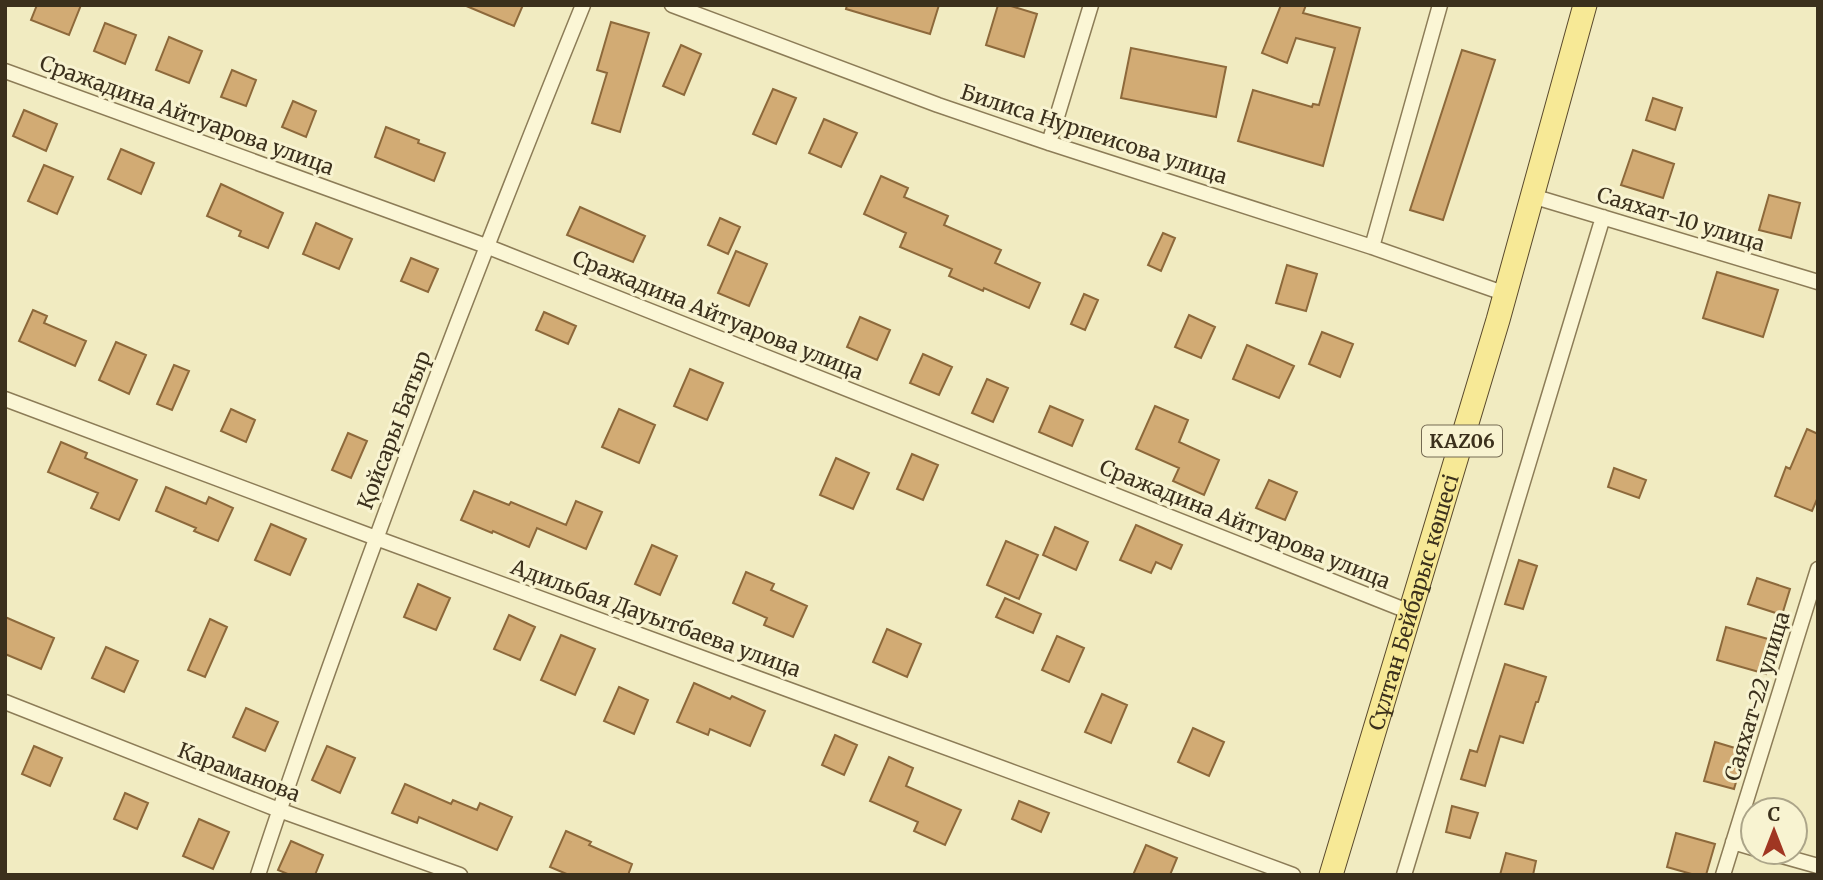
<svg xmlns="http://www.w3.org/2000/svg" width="1823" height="880" viewBox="0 0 1823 880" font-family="Merriweather,serif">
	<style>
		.building { fill: #d2ab74; stroke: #8d693b; stroke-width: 2 }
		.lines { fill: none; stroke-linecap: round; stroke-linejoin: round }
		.street-casing { stroke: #8c7c57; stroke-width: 17 }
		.primary-casing { stroke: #5a492c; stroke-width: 25 }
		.street { stroke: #fbf6d5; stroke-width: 14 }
		.primary { stroke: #f7e996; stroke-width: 23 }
		.labels { text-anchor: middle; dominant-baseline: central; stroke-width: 6; stroke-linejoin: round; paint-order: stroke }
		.shield { fill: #f8f3d1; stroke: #746a52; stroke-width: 2 }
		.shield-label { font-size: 19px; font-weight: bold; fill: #3b301c }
		.street-label { font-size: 21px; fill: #3b301c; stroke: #f8f3d1 }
	</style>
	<rect width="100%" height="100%" fill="#f1ebc1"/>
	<path class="building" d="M 37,5 L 81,5 L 69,35 L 31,20 Z
		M 464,5 L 523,5 L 514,26 Z
		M 847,5 L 939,5 L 930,34 L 846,9 Z
		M 998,5 L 1008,5 L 1037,14 L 1024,57 L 986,45 Z
		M 1281,5 L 1306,5 L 1303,13 L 1360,28 L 1323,166 L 1238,141 L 1253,90 L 1312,107 L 1313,104 L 1319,105 L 1335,48 L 1296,38 L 1287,63 L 1262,53 Z
		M 611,22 L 649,33 L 620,132 L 592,123 L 607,73 L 597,70 Z
		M 105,23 L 136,35 L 125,64 L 94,51 Z
		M 169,37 L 202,51 L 189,83 L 156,70 Z
		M 681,45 L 701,54 L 684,95 L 663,86 Z
		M 1131,48 L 1226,67 L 1216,117 L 1121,98 Z
		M 1462,50 L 1495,60 L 1443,220 L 1410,210 Z
		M 232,70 L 256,80 L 246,106 L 221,97 Z
		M 773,89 L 796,98 L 776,144 L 753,134 Z
		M 1653,98 L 1682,108 L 1675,130 L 1646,120 Z
		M 293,101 L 316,111 L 306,137 L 282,127 Z
		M 24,110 L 57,124 L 46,151 L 13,136 Z
		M 824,119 L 857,133 L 841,167 L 809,153 Z
		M 386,127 L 419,140 L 418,143 L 445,153 L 434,181 L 375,157 Z
		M 121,149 L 154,163 L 141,194 L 108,179 Z
		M 1633,150 L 1674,164 L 1663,198 L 1621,185 Z
		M 44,165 L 73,177 L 57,214 L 28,201 Z
		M 881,176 L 908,188 L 904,197 L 948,216 L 944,225 L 1001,250 L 995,263 L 1040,283 L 1029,308 L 984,288 L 983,291 L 949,276 L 952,269 L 900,247 L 906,233 L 864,214 Z
		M 221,184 L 283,213 L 268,248 L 239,236 L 241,231 L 207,216 Z
		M 1769,195 L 1800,203 L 1791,238 L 1759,230 Z
		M 580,207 L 645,236 L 633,262 L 567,235 Z
		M 720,218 L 740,227 L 728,254 L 708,245 Z
		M 316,223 L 352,239 L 339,269 L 303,254 Z
		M 1163,233 L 1175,238 L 1161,271 L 1148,265 Z
		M 736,251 L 767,264 L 749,306 L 718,293 Z
		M 411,258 L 438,269 L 428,292 L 401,281 Z
		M 1287,265 L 1317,274 L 1306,311 L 1276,303 Z
		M 1717,272 L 1778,290 L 1763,337 L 1703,318 Z
		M 1084,294 L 1098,300 L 1085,330 L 1071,324 Z
		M 33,310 L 47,316 L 44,323 L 86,341 L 75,366 L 19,341 Z
		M 544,312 L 576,326 L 568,344 L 536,330 Z
		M 1189,315 L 1215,327 L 1201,358 L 1175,347 Z
		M 860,317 L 890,330 L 877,360 L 847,347 Z
		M 1322,332 L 1353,344 L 1340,377 L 1309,364 Z
		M 116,342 L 146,355 L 129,394 L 99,380 Z
		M 1247,345 L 1294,366 L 1279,398 L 1233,379 Z
		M 923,354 L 952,367 L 939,395 L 910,383 Z
		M 174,365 L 189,371 L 172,410 L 157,404 Z
		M 690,369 L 723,383 L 707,420 L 674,406 Z
		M 987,379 L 1008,388 L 993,422 L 972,413 Z
		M 1050,406 L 1083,420 L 1072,446 L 1039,432 Z
		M 1155,406 L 1188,420 L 1179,442 L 1219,460 L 1204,495 L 1173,481 L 1179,468 L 1136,449 Z
		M 231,409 L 255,420 L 246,442 L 221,431 Z
		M 619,409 L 655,425 L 639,463 L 602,447 Z
		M 1807,429 L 1818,434 L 1818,497 L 1812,511 L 1775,496 L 1786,467 L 1790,469 Z
		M 348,433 L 367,441 L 351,478 L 332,470 Z
		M 61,442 L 87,453 L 85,458 L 137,480 L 119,520 L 91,508 L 98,493 L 48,472 Z
		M 912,454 L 938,465 L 923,500 L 897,489 Z
		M 836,458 L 869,473 L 853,509 L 820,495 Z
		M 1614,468 L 1646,480 L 1639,498 L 1608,487 Z
		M 1269,480 L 1297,492 L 1285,520 L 1256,508 Z
		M 166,487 L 206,504 L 209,497 L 233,508 L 218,541 L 194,531 L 196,528 L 156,511 Z
		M 474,491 L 509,505 L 511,502 L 566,525 L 576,501 L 602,512 L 586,549 L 537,528 L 529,547 L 493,531 L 492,533 L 461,520 Z
		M 271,524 L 306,539 L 290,575 L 255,560 Z
		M 1136,525 L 1182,545 L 1171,569 L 1156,562 L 1151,573 L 1120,560 Z
		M 1055,527 L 1088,542 L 1076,570 L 1043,555 Z
		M 1006,541 L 1038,555 L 1019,599 L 987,585 Z
		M 652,545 L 677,556 L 660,595 L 635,584 Z
		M 1519,560 L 1537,566 L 1523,609 L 1505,604 Z
		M 746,572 L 774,584 L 771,590 L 807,606 L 793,637 L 764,625 L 767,618 L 733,603 Z
		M 1757,578 L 1790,589 L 1782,615 L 1748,604 Z
		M 418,584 L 450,598 L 436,630 L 404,617 Z
		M 1005,598 L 1041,614 L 1033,633 L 996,617 Z
		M 509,615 L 535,627 L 520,660 L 494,649 Z
		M 5,617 L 54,638 L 41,669 L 5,654 Z
		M 210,619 L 227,627 L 205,677 L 188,670 Z
		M 1726,627 L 1775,641 L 1766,674 L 1717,660 Z
		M 887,629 L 921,644 L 907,677 L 873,662 Z
		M 561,635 L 595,649 L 575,695 L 541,680 Z
		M 1057,636 L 1084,648 L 1069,682 L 1042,670 Z
		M 106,647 L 138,661 L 124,692 L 92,678 Z
		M 1505,664 L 1546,677 L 1538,702 L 1536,702 L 1523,743 L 1500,736 L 1485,786 L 1461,779 L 1470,750 L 1477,752 Z
		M 694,683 L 730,699 L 732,696 L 765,711 L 750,746 L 710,729 L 708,735 L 677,722 Z
		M 619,687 L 648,700 L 634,734 L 604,721 Z
		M 1102,694 L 1127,705 L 1111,743 L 1085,732 Z
		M 246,708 L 278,722 L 265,751 L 233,737 Z
		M 1193,728 L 1224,742 L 1209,776 L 1178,762 Z
		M 835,735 L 857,745 L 844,775 L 822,765 Z
		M 1715,742 L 1745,751 L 1734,789 L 1704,781 Z
		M 34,746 L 62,758 L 50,786 L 22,774 Z
		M 327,746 L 355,758 L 340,793 L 312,780 Z
		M 889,757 L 913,768 L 906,786 L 961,810 L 945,845 L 914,831 L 918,822 L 870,801 Z
		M 405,784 L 451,804 L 453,800 L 477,810 L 480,803 L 512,817 L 497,850 L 419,817 L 417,823 L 392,813 Z
		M 125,793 L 148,803 L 137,829 L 114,819 Z
		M 1019,801 L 1049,813 L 1041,832 L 1012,819 Z
		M 1452,806 L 1478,813 L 1470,838 L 1446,832 Z
		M 199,819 L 229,832 L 213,869 L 183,856 Z
		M 566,831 L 591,842 L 589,845 L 632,864 L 628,875 L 569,875 L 550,867 Z
		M 1676,833 L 1715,844 L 1706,875 L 1695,875 L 1667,867 Z
		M 291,841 L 323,855 L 315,875 L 290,875 L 278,870 Z
		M 1146,845 L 1177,858 L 1170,875 L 1133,875 Z
		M 1506,853 L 1536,861 L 1533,875 L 1500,875 Z"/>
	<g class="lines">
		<g class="street-casing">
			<path id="street" d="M 672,5 L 938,105 L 1049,143 L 1372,247 L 1506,294
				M 5,71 L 486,246 L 1410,612
				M 1049,143 L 1091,5
				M 1532,196 L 1818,282
				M 1372,247 L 1440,5
				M 5,399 L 376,538 L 1293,875
				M 5,702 L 279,810 L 460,875
				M 1733,842 L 1753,848
				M 1768,852 L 1818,866
				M 258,875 C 285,791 315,708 345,624 C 420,416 500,210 583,5
				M 1404,875 L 1603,217
				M 1723,875 L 1818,569"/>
		</g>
		<g class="primary-casing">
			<g id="primary">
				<path id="s1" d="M 1331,875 L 1498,320 L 1585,5"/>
			</g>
		</g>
		<use href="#street" class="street"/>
		<use href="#primary" class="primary"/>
	</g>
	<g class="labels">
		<rect class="shield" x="1422" y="425.5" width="80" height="31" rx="5"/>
		<g class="shield-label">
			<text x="1462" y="441">KAZ06</text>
		</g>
		<g class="street-label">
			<text transform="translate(187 115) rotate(20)">Сражадина Айтуарова улица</text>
			<text transform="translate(1094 134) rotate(18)">Билиса Нурпеисова улица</text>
			<text transform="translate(1681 219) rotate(17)">Саяхат-10 улица</text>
			<text transform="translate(718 315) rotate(22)">Сражадина Айтуарова улица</text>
			<text transform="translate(394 430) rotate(-69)">Қойсары Батыр</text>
			<text transform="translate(1245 524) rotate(22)">Сражадина Айтуарова улица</text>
			<text stroke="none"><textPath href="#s1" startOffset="285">Сұлтан Бейбарыс көшесі</textPath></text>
			<text transform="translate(656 618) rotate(20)">Адильбая Дауытбаева улица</text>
			<text transform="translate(1757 696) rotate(-73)">Саяхат-22 улица</text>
			<text transform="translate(239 772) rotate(21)">Караманова</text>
		</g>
	</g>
	<rect width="1823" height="880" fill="none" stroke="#3b301c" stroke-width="14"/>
	<g transform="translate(1774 831)"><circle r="33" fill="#f8f3d1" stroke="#aca589" stroke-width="2"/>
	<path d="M0-5L12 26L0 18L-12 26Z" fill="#a03622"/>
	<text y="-10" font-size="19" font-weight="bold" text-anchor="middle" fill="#3b301c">С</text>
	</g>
</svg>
